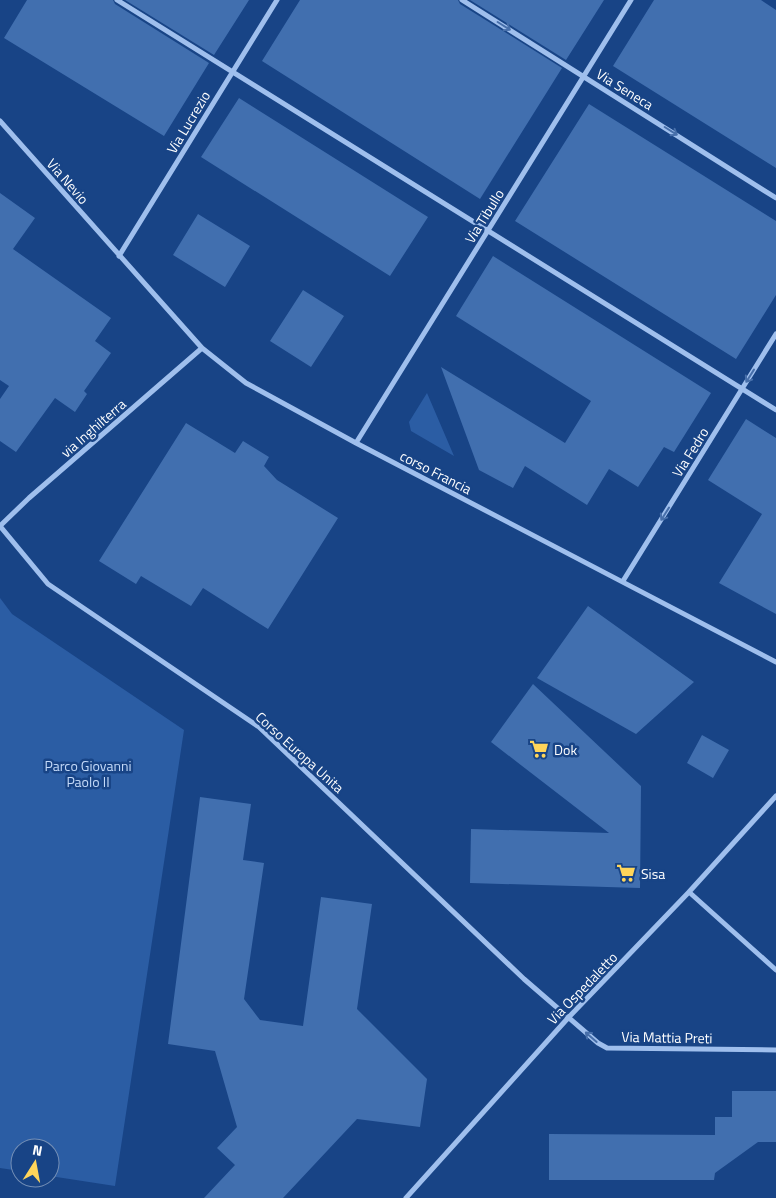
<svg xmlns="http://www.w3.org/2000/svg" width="776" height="1198" viewBox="0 0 776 1198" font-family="'Titillium Web',sans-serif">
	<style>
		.green { fill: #2b5da4 }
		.building { fill: #416faf }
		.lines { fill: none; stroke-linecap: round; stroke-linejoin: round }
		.street { stroke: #9fbfed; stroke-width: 5 }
		.oneway { stroke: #476faa }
		.labels { text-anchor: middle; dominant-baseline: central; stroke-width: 5; stroke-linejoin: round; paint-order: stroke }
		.street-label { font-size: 14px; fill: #fff; stroke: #184486 }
		.poi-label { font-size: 14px; fill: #fff; stroke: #184486; text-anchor: start }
		.park-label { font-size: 14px; fill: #c4daf9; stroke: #184486 }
	</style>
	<rect width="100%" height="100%" fill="#184486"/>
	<path class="green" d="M 427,393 L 454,456 L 411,431 L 409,422 Z
		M 0,598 L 12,614 L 184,730 L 115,1186 L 50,1176 L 50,1148 L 20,1148 L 20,1171 L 0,1168 Z"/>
	<path class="building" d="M 27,0 L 113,0 L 115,4 L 209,63 L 164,136 L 4,38 Z
		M 125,0 L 249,0 L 214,55 Z
		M 300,0 L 458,0 L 460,4 L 562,68 L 480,199 L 262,61 Z
		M 470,0 L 604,0 L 566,60 Z
		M 654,0 L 761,0 L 776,10 L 776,168 L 613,66 Z
		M 239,98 L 428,217 L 390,276 L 201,157 Z
		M 589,104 L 776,221 L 776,295 L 736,359 L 515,221 Z
		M 0,193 L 35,218 L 13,249 L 111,318 L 95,341 L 111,353 L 84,391 L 87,394 L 75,412 L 55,398 L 16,452 L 0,441 L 0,399 L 9,386 L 0,380 Z
		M 198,214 L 250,246 L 225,287 L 173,255 Z
		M 493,256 L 711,393 L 674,452 L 664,447 L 638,487 L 609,469 L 587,505 L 525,466 L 513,488 L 479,470 L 441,367 L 565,443 L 591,401 L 456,316 Z
		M 303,290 L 344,316 L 311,367 L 270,341 Z
		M 746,419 L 776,438 L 776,614 L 719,583 L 762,514 L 708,480 Z
		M 186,423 L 235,453 L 243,441 L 269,457 L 264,466 L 277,480 L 338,518 L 268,629 L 203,588 L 191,606 L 141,576 L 136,584 L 99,561 Z
		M 588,606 L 694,682 L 636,734 L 537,678 Z
		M 533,684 L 641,786 L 640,888 L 470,883 L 471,829 L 609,833 L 491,742 Z
		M 702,735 L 729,750 L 713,778 L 687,763 Z
		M 200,797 L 251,804 L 243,860 L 264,863 L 244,999 L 260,1020 L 303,1026 L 321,897 L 372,904 L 357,1009 L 427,1079 L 420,1127 L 357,1119 L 283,1198 L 204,1198 L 235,1165 L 217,1148 L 237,1127 L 215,1051 L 168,1044 Z
		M 732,1091 L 776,1091 L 776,1142 L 758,1142 L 715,1173 L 714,1180 L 549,1180 L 549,1134 L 715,1135 L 715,1117 L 732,1117 Z"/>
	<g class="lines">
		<path class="street" d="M 117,0 L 776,410
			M 462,0 L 776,198
			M 0,121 L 202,348 L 246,383 L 356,443 L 776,662
			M 119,256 L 277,0
			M 356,443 L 631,0
			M 0,526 L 48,584 L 259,727 L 524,979 L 598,1043 L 607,1048 L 776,1050
			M 0,526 L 29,498 L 202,348
			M 623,581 L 776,334
			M 689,892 L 776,970
			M 406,1198 L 568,1018 L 689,892 L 776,796"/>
	</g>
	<defs><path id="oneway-shaft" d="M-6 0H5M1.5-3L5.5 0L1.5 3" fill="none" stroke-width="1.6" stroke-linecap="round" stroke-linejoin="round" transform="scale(1.25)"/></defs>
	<g class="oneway">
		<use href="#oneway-shaft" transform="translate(504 26) rotate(32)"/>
		<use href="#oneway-shaft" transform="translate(671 131) rotate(32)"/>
		<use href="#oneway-shaft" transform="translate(750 376) rotate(122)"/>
		<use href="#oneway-shaft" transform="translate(665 514) rotate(122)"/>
		<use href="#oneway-shaft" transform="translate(591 1037) rotate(-139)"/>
	</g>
	<defs>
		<g id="supermarket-bare" transform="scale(1.5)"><path d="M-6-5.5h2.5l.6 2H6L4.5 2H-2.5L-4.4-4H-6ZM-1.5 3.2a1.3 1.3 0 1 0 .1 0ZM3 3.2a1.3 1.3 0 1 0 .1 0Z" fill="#ffd55a" stroke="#184486" stroke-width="2.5" paint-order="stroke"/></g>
	</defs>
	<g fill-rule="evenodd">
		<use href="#supermarket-bare" x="539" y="749"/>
		<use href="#supermarket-bare" x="626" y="873"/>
	</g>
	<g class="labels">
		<g class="street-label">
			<text transform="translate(625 89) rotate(32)">Via Seneca</text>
			<text transform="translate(188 122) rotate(-59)">Via Lucrezio</text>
			<text transform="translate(68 181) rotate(49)">Via Nevio</text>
			<text transform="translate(484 216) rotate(-58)">Via Tibullo</text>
			<text transform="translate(93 428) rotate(-41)">via Inghilterra</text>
			<text transform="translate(690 452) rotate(-58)">Via Fedro</text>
			<text transform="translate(436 472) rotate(27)">corso Francia</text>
			<text transform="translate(300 752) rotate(42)">Corso Europa Unita</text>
			<text transform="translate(582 988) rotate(-46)">Via Ospedaletto</text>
			<text transform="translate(667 1037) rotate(1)">Via Mattia Preti</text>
		</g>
		<g class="poi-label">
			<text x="554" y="749">Dok</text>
			<text x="641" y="873">Sisa</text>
		</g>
		<g class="park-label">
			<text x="88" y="765">Parco Giovanni<tspan x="88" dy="16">Paolo II</tspan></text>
		</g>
	</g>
	<g transform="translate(35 1163) rotate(11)"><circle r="24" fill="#184486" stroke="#748fb6"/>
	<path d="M0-4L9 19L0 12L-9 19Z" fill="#ffd55a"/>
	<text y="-8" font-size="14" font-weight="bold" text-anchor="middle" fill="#ffffff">N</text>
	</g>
</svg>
